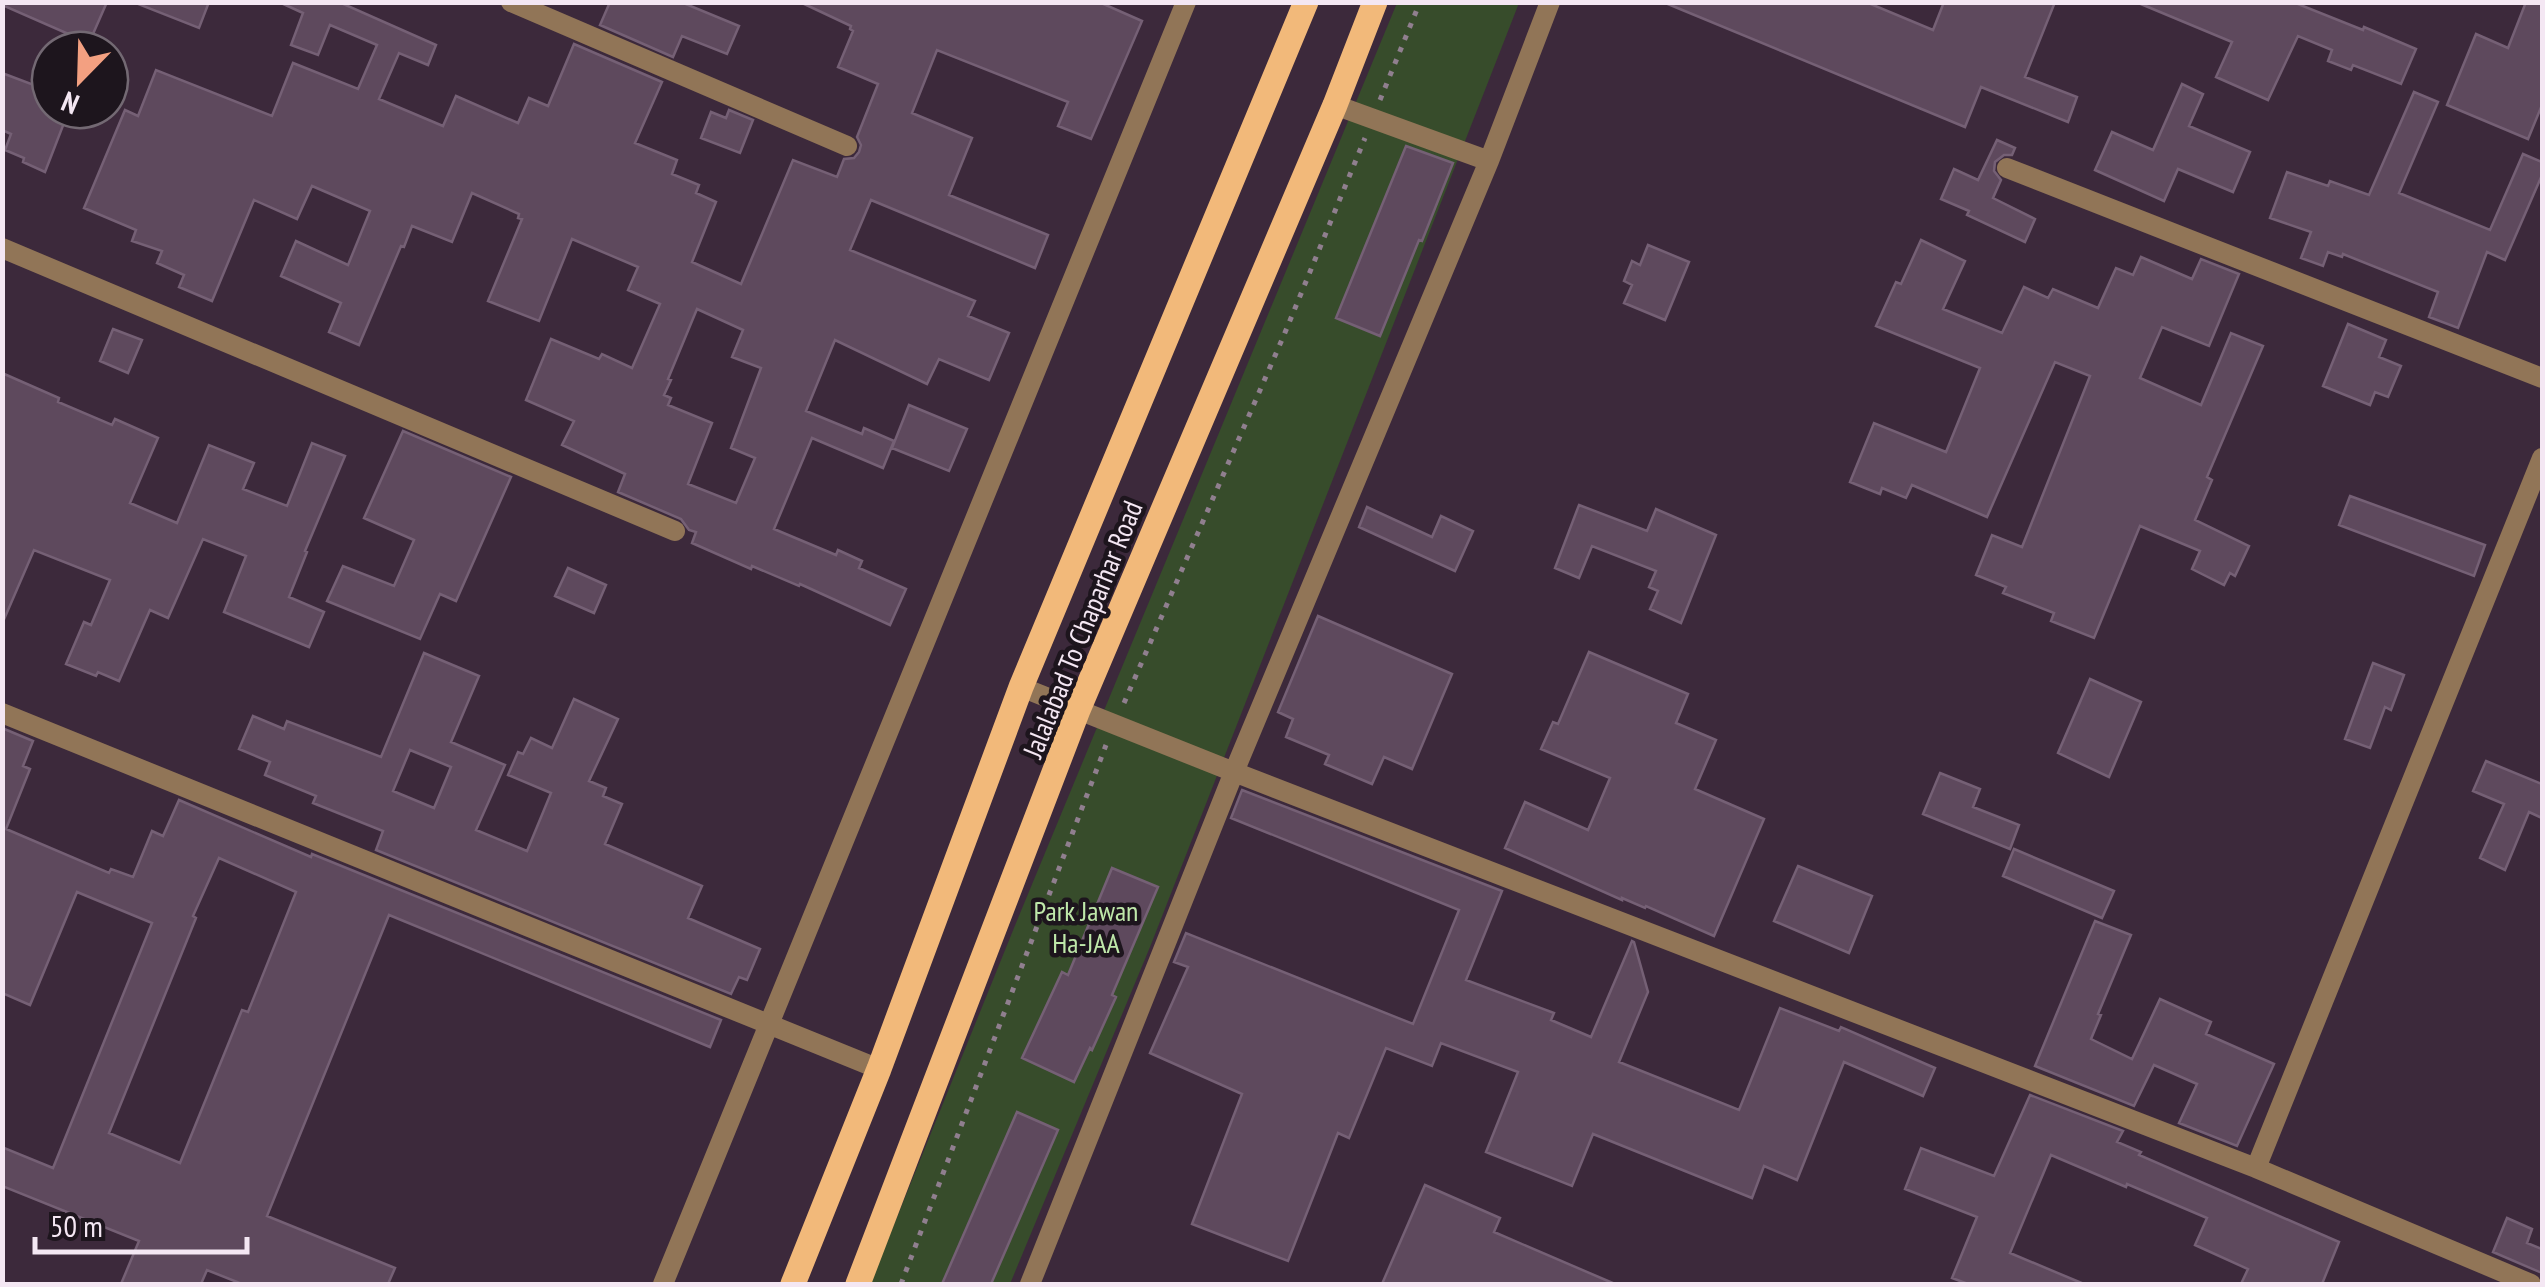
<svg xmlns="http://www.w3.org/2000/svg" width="2545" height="1287" viewBox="0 0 2545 1287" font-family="'PT Sans Narrow',sans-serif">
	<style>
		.green { fill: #374c2b }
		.building { fill: #5e495d; stroke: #756075; stroke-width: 2.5; fill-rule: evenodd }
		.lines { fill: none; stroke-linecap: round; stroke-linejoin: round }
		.path { stroke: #907f8f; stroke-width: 5; stroke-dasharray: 5 8; stroke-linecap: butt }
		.street { stroke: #917557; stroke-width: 20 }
		.primary { stroke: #f2b97a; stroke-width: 25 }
		.labels { text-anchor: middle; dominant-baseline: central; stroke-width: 9; stroke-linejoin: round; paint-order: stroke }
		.street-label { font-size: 28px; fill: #f4e7f3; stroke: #1d151d }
		.park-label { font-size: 28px; fill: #bfe8aa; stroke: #1d151d }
	</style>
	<rect width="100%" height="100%" fill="#3c293b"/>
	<path class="green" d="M 1397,3 L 1519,3 L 1150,947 L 1010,1284 L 870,1284 L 1016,923 Z"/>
	<path class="building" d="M 2,2 L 107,2 L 89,43 L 2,5 Z
		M 138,2 L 209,2 L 199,28 L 138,4 Z
		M 279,2 L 339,2 L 436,45 L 428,65 L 399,53 L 379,99 L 443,126 L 456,96 L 518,123 L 529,98 L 548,106 L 574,44 L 662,82 L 635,143 L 677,160 L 672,174 L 699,185 L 696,193 L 716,202 L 692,262 L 741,284 L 793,160 L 837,177 L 844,159 L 854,158 L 859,152 L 861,145 L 857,137 L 878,84 L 838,67 L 853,31 L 850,29 L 851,26 L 800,2 L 1099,2 L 1142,21 L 1091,139 L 1058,126 L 1068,102 L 937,50 L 912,113 L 972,138 L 949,195 L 1048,235 L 1035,268 L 871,200 L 850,250 L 975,301 L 968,316 L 1009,333 L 989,380 L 939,359 L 927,384 L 835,340 L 806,411 L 862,434 L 864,428 L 894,441 L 883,468 L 812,438 L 774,529 L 836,555 L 838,550 L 862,561 L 859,568 L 906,589 L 890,625 L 800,584 L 799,586 L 752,566 L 751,569 L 692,543 L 696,532 L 689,530 L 681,519 L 618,492 L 625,474 L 562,445 L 574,421 L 526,400 L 551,339 L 599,359 L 602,354 L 632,368 L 660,304 L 628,290 L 638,267 L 572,239 L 539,321 L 488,301 L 522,219 L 518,218 L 519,214 L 472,193 L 452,242 L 412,226 L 404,247 L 401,246 L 359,345 L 329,332 L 341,303 L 281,276 L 296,241 L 348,265 L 370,211 L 312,186 L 297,219 L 254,200 L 212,301 L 179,287 L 184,275 L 157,263 L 162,251 L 132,241 L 136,230 L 84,208 L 125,110 L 138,116 L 156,70 L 272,116 L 293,63 L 358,89 L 377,45 L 330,25 L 318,55 L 291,45 L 303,13 ZM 697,309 L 743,330 L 732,357 L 761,368 L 731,448 L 755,458 L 736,503 L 688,484 L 712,423 L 668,405 L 671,398 L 664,395 L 671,380 L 668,379 Z
		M 610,2 L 681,2 L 739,26 L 727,54 L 682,36 L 673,57 L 600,25 Z
		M 1663,2 L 1866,2 L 1933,30 L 1944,2 L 2055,2 L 2025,77 L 2077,97 L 2068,122 L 1981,87 L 1965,127 Z
		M 2136,2 L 2293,2 L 2363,30 L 2364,27 L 2416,49 L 2401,84 L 2353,65 L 2351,70 L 2328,61 L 2332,50 L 2298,36 L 2268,100 L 2216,77 L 2232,42 Z
		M 2526,2 L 2542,2 L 2542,105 L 2528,139 L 2447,105 L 2476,34 L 2508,48 Z
		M 2,73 L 50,91 L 50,110 L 69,110 L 45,172 L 23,162 L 24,158 L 5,150 L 11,134 L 2,130 Z
		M 2182,84 L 2203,94 L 2189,126 L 2250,152 L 2233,192 L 2178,169 L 2164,201 L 2095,170 L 2112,132 L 2153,150 Z
		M 2414,92 L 2438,102 L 2399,193 L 2490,230 L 2523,154 L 2542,162 L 2542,175 L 2505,260 L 2487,252 L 2458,328 L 2429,317 L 2438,292 L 2343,254 L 2342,257 L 2328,252 L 2323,266 L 2301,258 L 2311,232 L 2270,218 L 2287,172 L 2328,186 L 2330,181 L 2369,195 Z
		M 729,110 L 753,120 L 740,153 L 701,138 L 711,112 L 726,118 Z
		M 1997,140 L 2015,148 L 2012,155 L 2004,155 L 1995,162 L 1994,171 L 2001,180 L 1993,198 L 2035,219 L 2025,242 L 1967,215 L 1969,211 L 1941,199 L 1954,169 L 1978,180 Z
		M 1406,146 L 1453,163 L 1422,241 L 1419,240 L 1380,336 L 1336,318 Z
		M 1921,240 L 1965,261 L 1943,309 L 2002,333 L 2024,287 L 2048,298 L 2053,289 L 2098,308 L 2116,268 L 2133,275 L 2141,257 L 2192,279 L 2201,259 L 2239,274 L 2209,346 L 2162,327 L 2140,378 L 2201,405 L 2231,333 L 2263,346 L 2207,477 L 2212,480 L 2195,520 L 2249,546 L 2235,576 L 2230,573 L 2224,585 L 2192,569 L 2200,551 L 2140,526 L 2094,638 L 2051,621 L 2054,613 L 2003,593 L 2006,587 L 1976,575 L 1992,535 L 2022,547 L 2090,376 L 2055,362 L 1987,517 L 1912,485 L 1906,498 L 1882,488 L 1880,494 L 1850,482 L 1874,423 L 1946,452 L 1980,368 L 1876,326 L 1896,282 L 1901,284 Z
		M 1648,245 L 1689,262 L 1665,320 L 1624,303 L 1632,285 L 1624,281 L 1632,261 L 1640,265 Z
		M 2348,324 L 2386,340 L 2379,357 L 2401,366 L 2388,397 L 2375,392 L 2370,405 L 2323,386 Z
		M 113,329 L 142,340 L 128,373 L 100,361 Z
		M 2,373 L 59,398 L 58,402 L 112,425 L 115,419 L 158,438 L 130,503 L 177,523 L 209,445 L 254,463 L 243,489 L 287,506 L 312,443 L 345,456 L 305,551 L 307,552 L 289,597 L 324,612 L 309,647 L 224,612 L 246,556 L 203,539 L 168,618 L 150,610 L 119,681 L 98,672 L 96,676 L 66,664 L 84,622 L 91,625 L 110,580 L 34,550 L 2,624 Z
		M 909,405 L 967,429 L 949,471 L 892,448 Z
		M 403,431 L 511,477 L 456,601 L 440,594 L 420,639 L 327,601 L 343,566 L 394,586 L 414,540 L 364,518 Z
		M 2350,496 L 2485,545 L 2474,576 L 2339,525 Z
		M 1579,505 L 1647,531 L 1656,509 L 1716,535 L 1681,623 L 1650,609 L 1658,591 L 1649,587 L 1656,571 L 1592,546 L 1579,578 L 1555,568 Z
		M 1367,507 L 1432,537 L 1441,516 L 1473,531 L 1455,571 L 1359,527 Z
		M 568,568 L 606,585 L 594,613 L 555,596 Z
		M 1318,616 L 1452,674 L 1412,769 L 1384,757 L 1372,784 L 1325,764 L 1329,755 L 1286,737 L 1293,719 L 1278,712 Z
		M 1589,652 L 1688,694 L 1676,723 L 1716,740 L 1695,789 L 1764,819 L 1714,936 L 1646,906 L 1645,908 L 1622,898 L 1622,900 L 1505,848 L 1525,802 L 1588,830 L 1610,778 L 1541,749 L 1553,722 L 1558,724 Z
		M 424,653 L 479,676 L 451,742 L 505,765 L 476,830 L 527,851 L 551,793 L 508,775 L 518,752 L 523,754 L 531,738 L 552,748 L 574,699 L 618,719 L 589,781 L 606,788 L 603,796 L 622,804 L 605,844 L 702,886 L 688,918 L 760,949 L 747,980 L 739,977 L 731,994 L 376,850 L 383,831 L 313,803 L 316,796 L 265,775 L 270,762 L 239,749 L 253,716 L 284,729 L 287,721 L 381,757 ZM 410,750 L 451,767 L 434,808 L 393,791 Z
		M 2373,663 L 2404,675 L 2391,710 L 2385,707 L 2370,748 L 2345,739 Z
		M 2090,679 L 2141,702 L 2109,777 L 2058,753 Z
		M 2,728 L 33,741 L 23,766 L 30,769 L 6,829 L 109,873 L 111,869 L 133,877 L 152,831 L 163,836 L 179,800 L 311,857 L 312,854 L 721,1020 L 710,1047 L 389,915 L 267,1216 L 395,1268 L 388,1284 L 242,1284 L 207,1270 L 201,1284 L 121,1284 L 139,1241 L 2,1186 L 2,1147 L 53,1168 L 152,923 L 77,892 L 30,1005 L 2,993 ZM 219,858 L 296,892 L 248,1012 L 242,1010 L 180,1163 L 109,1133 L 196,918 L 193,916 Z
		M 2486,761 L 2542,784 L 2542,818 L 2529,812 L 2505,870 L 2480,858 L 2504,804 L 2473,791 Z
		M 1940,773 L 1980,789 L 1973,807 L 2019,825 L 2010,849 L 1923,814 Z
		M 1242,790 L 1502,891 L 1466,980 L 1554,1013 L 1551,1020 L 1591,1037 L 1632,941 L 1634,942 L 1648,992 L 1619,1062 L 1739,1110 L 1780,1008 L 1839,1031 L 1841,1027 L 1935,1068 L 1923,1096 L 1844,1062 L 1797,1180 L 1764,1166 L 1752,1198 L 1593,1134 L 1572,1186 L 1486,1152 L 1518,1072 L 1441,1043 L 1432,1066 L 1386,1048 L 1349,1138 L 1338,1133 L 1288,1261 L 1192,1224 L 1242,1094 L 1150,1053 L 1188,967 L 1174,962 L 1186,933 L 1413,1024 L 1459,910 L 1231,818 Z
		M 2014,849 L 2114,891 L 2102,918 L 2003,876 Z
		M 1798,866 L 1872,896 L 1849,953 L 1774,921 Z
		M 1112,868 L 1158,887 L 1112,995 L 1116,997 L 1092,1050 L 1090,1048 L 1074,1082 L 1022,1058 L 1062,972 L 1068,975 Z
		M 2095,921 L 2131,935 L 2098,1014 L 2101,1015 L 2091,1039 L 2132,1059 L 2160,999 L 2211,1022 L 2206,1034 L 2274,1064 L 2237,1146 L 2179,1123 L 2197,1084 L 2154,1065 L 2134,1106 L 2035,1066 Z
		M 2030,1095 L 2123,1131 L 2117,1142 L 2141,1152 L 2139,1155 L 2339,1242 L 2322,1284 L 2241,1284 L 2248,1269 L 2195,1245 L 2207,1218 L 2127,1184 L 2126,1187 L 2051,1155 L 2010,1253 L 2084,1284 L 1968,1284 L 1952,1278 L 1977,1217 L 1905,1189 L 1921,1148 L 1994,1176 Z
		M 1017,1112 L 1058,1130 L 991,1284 L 942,1284 Z
		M 1425,1185 L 1500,1218 L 1494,1232 L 1615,1284 L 1382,1284 Z
		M 2507,1218 L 2532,1229 L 2527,1243 L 2542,1249 L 2542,1273 L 2493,1252 Z"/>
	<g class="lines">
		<path class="path" d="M 1380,100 L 1420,2
			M 1124,703 L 1284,335 L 1365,138
			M 901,1284 L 1106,745"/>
		<path class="street" d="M 511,2 L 847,146
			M 1335,105 L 1489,161
			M 2007,168 L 2542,378
			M 2,248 L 675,531
			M 1021,687 L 1234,772 L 2256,1168 L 2542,458
			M 2,713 L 879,1069
			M 2256,1168 L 2531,1284
			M 663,1284 L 1186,2
			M 1030,1284 L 1234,772 L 1489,161 L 1550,2"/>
		<path class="primary" d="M 793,1284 L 879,1069 L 1021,687 L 1306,2
			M 858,1284 L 1078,710 L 1335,105 L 1375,2"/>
	</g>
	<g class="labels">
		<g class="street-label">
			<text transform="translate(1082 629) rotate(-68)">Jalalabad To Chaparhar Road</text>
		</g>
		<g class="park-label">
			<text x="1086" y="910">Park Jawan<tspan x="1086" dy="32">Ha-JAA</tspan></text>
		</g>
	</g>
	<rect width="2545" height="1287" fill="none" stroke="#f4e7f3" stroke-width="10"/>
	<g transform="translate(80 80) rotate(203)"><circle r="48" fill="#1d151d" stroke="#736973" stroke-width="2.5"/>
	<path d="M0-8L18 38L0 25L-18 38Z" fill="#f3a081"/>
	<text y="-15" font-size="28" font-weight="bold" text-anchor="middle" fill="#f4e7f3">N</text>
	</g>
	<path d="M35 1237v15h212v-15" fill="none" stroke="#f4e7f3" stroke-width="5"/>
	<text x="50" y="1237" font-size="30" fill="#f4e7f3" stroke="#1d151d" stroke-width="8" paint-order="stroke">50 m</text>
</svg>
